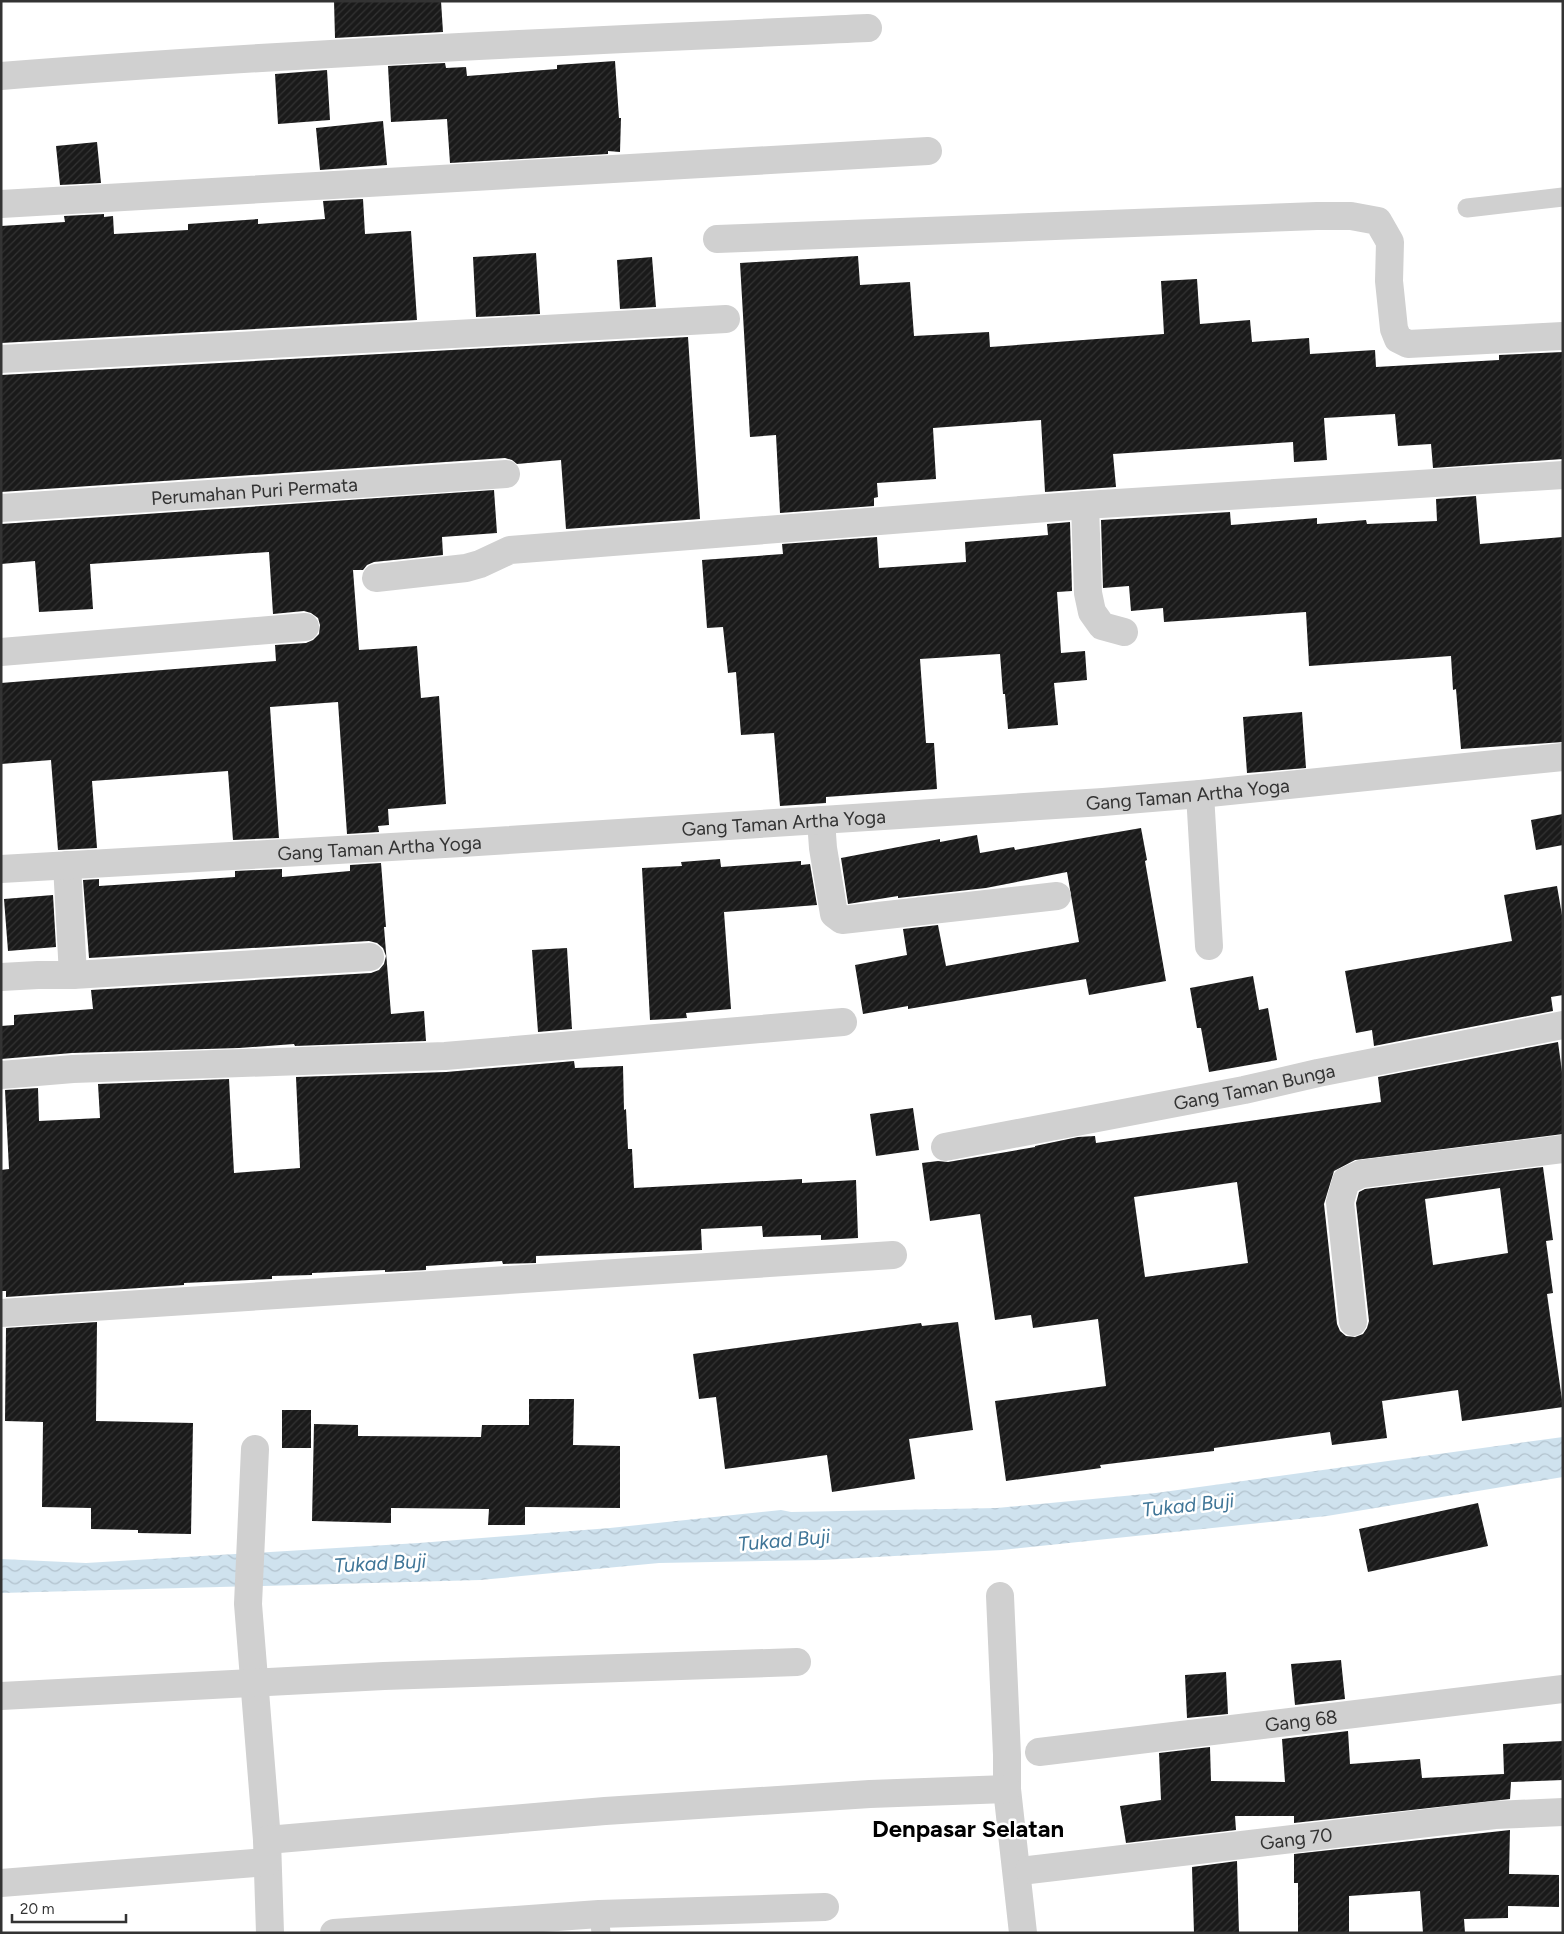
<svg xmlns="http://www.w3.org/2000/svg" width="1564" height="1934" viewBox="0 0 1564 1934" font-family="Figtree,sans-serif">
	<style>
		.water { fill: url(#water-waves) }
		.building { fill: url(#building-hatch); fill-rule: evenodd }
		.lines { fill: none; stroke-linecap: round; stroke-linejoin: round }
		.lane { stroke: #d0d0d0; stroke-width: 19 }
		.street { stroke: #d0d0d0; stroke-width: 28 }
		.labels { text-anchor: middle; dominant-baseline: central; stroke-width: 5; stroke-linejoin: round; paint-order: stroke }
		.street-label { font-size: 19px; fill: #333; stroke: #fff }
		.water-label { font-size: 20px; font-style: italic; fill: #3f7597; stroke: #fff }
		.district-label { font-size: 24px; font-weight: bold; fill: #000; stroke: #fff }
	</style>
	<defs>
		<pattern id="water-waves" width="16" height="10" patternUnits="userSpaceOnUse" patternTransform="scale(1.25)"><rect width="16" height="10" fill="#cfe2ee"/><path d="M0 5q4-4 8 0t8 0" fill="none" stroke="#b2c2cd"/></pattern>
		<pattern id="building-hatch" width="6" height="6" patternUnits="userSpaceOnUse" patternTransform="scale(1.25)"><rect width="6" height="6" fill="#1a1a1a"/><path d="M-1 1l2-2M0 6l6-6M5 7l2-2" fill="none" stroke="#333"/></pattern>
	</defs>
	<rect width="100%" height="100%" fill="#fff"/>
	<path class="water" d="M 1563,1437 L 1563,1477 L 1327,1516 L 1002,1550 L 823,1560 L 659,1563 L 480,1580 L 1,1593 L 1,1559 L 86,1563 L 419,1543 L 610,1528 L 781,1510 L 791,1512 L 997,1508 L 1156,1493 Z"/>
	<path class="building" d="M 334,1 L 441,1 L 443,32 L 335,38 Z
		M 615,61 L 619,118 L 621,118 L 620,152 L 608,151 L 608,154 L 450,163 L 447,119 L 391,122 L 388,66 L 445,63 L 446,68 L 466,67 L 467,76 L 557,69 L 557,65 Z
		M 327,70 L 330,120 L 278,124 L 275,74 Z
		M 383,121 L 387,165 L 320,170 L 316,128 Z
		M 97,142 L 101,183 L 60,185 L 56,146 Z
		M 363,199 L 365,234 L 411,231 L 417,320 L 1,343 L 1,226 L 65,222 L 64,216 L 104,214 L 104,217 L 113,216 L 114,234 L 188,230 L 188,224 L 258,219 L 258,224 L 325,219 L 323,201 Z
		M 536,253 L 540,314 L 476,317 L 473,257 Z
		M 858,256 L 860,285 L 910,282 L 914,336 L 989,332 L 990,347 L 1164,334 L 1161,281 L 1197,279 L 1200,324 L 1250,320 L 1252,342 L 1309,338 L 1310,354 L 1375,350 L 1376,367 L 1499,360 L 1499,355 L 1563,352 L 1563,459 L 1433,468 L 1431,444 L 1398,446 L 1395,414 L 1324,418 L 1327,460 L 1294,462 L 1293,442 L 1113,454 L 1116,487 L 1045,492 L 1041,420 L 933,428 L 936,479 L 877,483 L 878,497 L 874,498 L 874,506 L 780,513 L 776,435 L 750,437 L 740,263 Z
		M 652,257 L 656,307 L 620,309 L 617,260 Z
		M 688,337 L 700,519 L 566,529 L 561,460 L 517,464 L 512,460 L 505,458 L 1,492 L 1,375 Z
		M 494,490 L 497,533 L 442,537 L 443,555 L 374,562 L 367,565 L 363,570 L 353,570 L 359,650 L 417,646 L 421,698 L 439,696 L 446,804 L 388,809 L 389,825 L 378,826 L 379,832 L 347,834 L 338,702 L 270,707 L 279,838 L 233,840 L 228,771 L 92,781 L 97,848 L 58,850 L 51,760 L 1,764 L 1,683 L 276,661 L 275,645 L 306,643 L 313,640 L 319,634 L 320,625 L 318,618 L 311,613 L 304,611 L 273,614 L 269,552 L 90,564 L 93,609 L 39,612 L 35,561 L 1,564 L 1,524 Z
		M 1476,496 L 1480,544 L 1563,537 L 1563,742 L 1461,749 L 1456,689 L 1453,690 L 1451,656 L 1309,666 L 1306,612 L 1164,622 L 1163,608 L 1131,611 L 1129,586 L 1103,588 L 1101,520 L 1230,512 L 1231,525 L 1317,518 L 1317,524 L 1366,520 L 1367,524 L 1437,521 L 1436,499 Z
		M 1070,522 L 1072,591 L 1057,592 L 1061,653 L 1085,651 L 1087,680 L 1054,683 L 1058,725 L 1008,729 L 1005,694 L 1003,694 L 1000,654 L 920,659 L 926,743 L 934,743 L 937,789 L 826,797 L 826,803 L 780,806 L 774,733 L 741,735 L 736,672 L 728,673 L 723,627 L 707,628 L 702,560 L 783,554 L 782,544 L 877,537 L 879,568 L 966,562 L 965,542 L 1048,535 L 1047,524 Z
		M 1302,712 L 1306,768 L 1247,773 L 1243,717 Z
		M 1563,814 L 1563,845 L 1536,850 L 1531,820 Z
		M 1141,828 L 1147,860 L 1145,861 L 1166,981 L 1089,995 L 1086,979 L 908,1009 L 908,1006 L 863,1014 L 855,965 L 907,955 L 903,929 L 938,925 L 946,966 L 1079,942 L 1067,872 L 986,888 L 898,898 L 898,896 L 848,904 L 841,858 L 940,839 L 940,842 L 977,835 L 980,853 L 1014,847 L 1015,850 Z
		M 720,859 L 721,867 L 801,861 L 801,865 L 810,864 L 817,905 L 724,912 L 731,1009 L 686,1013 L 687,1018 L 650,1020 L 642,868 L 682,866 L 681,862 Z
		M 381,863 L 386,927 L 384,927 L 391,1014 L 424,1011 L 426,1041 L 295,1046 L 294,1044 L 239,1048 L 72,1053 L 1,1059 L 1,1026 L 14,1025 L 14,1015 L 93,1009 L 91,990 L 371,973 L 379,970 L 384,964 L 386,956 L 383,948 L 377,943 L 369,941 L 89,958 L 83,880 L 99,879 L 99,886 L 235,877 L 235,871 L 282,869 L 282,877 L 350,871 L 350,865 Z
		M 1557,886 L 1563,921 L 1563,995 L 1551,997 L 1553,1011 L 1374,1046 L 1372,1030 L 1356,1033 L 1345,971 L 1512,941 L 1504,895 Z
		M 53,895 L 56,947 L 8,951 L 4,899 Z
		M 567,948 L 572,1029 L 538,1032 L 532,950 Z
		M 1253,976 L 1259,1010 L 1268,1008 L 1277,1060 L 1209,1072 L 1201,1028 L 1197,1028 L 1190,988 Z
		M 1558,1042 L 1563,1079 L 1563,1134 L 1355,1160 L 1334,1171 L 1324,1204 L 1337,1324 L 1340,1331 L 1346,1336 L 1355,1337 L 1363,1334 L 1367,1328 L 1369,1321 L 1356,1203 L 1359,1192 L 1365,1189 L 1543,1167 L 1553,1240 L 1546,1241 L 1553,1293 L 1547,1294 L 1563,1407 L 1462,1421 L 1458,1390 L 1382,1401 L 1387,1438 L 1332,1445 L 1330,1432 L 1214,1448 L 1214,1451 L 1100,1465 L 1101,1468 L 1006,1481 L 995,1401 L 1106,1386 L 1098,1319 L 1033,1328 L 1031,1315 L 995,1320 L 980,1214 L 930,1221 L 922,1163 L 938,1161 L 948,1162 L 1035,1147 L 1035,1146 L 1078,1137 L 1095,1136 L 1096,1143 L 1381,1102 L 1378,1077 ZM 1237,1182 L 1248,1263 L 1145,1277 L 1134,1197 ZM 1500,1188 L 1508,1253 L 1433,1265 L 1425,1199 Z
		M 574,1061 L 575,1068 L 623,1066 L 624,1110 L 626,1109 L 628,1149 L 632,1149 L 634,1188 L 802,1179 L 802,1183 L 856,1180 L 858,1238 L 821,1240 L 821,1235 L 763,1237 L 762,1226 L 701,1229 L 702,1250 L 536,1256 L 536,1263 L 503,1264 L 502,1261 L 426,1266 L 426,1270 L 385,1272 L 385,1270 L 312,1273 L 312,1275 L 272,1276 L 272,1279 L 184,1283 L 184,1285 L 6,1297 L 6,1291 L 1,1291 L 1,1170 L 9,1169 L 5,1090 L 38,1088 L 39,1121 L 100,1118 L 98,1084 L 229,1079 L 234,1173 L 300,1168 L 296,1077 L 446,1072 Z
		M 913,1108 L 919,1150 L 876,1156 L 870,1114 Z
		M 97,1322 L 96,1421 L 193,1423 L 191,1534 L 138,1533 L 138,1530 L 91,1529 L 91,1508 L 42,1507 L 43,1422 L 5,1421 L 6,1328 Z
		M 958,1322 L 973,1430 L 909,1439 L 915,1479 L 832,1492 L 827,1455 L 725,1469 L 716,1397 L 699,1399 L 693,1354 L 921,1323 L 922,1326 Z
		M 529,1399 L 574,1399 L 573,1445 L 620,1446 L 620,1508 L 525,1507 L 525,1525 L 488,1525 L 489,1509 L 391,1508 L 391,1523 L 312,1521 L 314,1424 L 358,1425 L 358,1436 L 481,1437 L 482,1425 L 529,1425 Z
		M 282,1410 L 311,1410 L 311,1448 L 282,1448 Z
		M 1478,1503 L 1488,1546 L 1368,1572 L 1359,1529 Z
		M 1341,1660 L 1345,1699 L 1295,1705 L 1291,1664 Z
		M 1226,1672 L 1228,1714 L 1187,1718 L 1185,1675 Z
		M 1348,1731 L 1350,1764 L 1420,1759 L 1422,1778 L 1504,1774 L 1503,1744 L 1563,1741 L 1563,1780 L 1511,1782 L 1510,1799 L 1294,1823 L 1294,1816 L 1235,1816 L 1236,1830 L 1126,1843 L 1120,1806 L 1161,1800 L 1159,1753 L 1210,1747 L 1211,1781 L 1285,1782 L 1282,1739 Z
		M 1510,1830 L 1509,1874 L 1559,1875 L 1559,1907 L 1508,1906 L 1508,1918 L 1464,1919 L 1465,1933 L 1423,1933 L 1420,1891 L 1349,1896 L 1349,1933 L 1298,1933 L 1298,1883 L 1294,1883 L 1294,1854 Z
		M 1237,1861 L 1239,1933 L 1194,1933 L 1192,1867 Z"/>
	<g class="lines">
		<path class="lane" d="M 1467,208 L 1563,197
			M 599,1914 L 601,1933"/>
		<g class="street">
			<path d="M 1,76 C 290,53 579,41 868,28"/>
			<path d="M 1,204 L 928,151"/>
			<path d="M 717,239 L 1317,216 L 1351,216 L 1378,221 L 1390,242 L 1389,281 L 1394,329 L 1398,339 L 1408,344 L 1563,336"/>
			<path d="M 1,359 L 726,319"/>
			<path d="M 1085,505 L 1088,593 L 1092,612 L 1102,626 L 1124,632"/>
			<path id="s1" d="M 1,508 L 506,474"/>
			<path d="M 376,578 L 466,568 L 480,564 L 510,550 L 1085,505 L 1563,475"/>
			<path d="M 1,652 L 305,627"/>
			<path d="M 1200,794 L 1209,946"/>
			<path d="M 821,820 L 823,848 L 834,914 L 842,920 L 1057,896"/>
			<path d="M 67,865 L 73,975"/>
			<path id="s2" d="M 1,869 L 462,843 L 1103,802 L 1200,794 L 1563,757"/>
			<path d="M 1,977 L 38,975 L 73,975 L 370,957"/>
			<path d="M 1,1075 L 73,1069 L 445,1056 L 843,1022"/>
			<path id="s3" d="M 945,1147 L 1244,1090 L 1318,1073 L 1563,1025"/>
			<path d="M 1,1313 L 893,1255"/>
			<path d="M 1353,1322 L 1340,1202 L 1346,1181 L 1361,1174 L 1563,1149"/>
			<path d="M 255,1449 L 248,1604 L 267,1840 L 270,1933"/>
			<path d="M 1000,1596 L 1007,1755 L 1007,1789 L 1023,1933"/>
			<path d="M 1,1696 L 384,1676 L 797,1662"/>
			<path id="s4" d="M 1039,1752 L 1563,1689"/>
			<path d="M 267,1840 L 605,1811 L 870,1794 L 1007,1789"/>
			<path id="s5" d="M 1029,1870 L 1495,1815 L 1563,1812"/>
			<path d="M 1,1883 L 267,1862"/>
			<path d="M 334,1933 L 599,1914 L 825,1907"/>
		</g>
	</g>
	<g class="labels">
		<g class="street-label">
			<text stroke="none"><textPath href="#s1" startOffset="254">Perumahan Puri Permata</textPath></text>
			<text stroke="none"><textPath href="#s2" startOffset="1189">Gang Taman Artha Yoga</textPath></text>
			<text stroke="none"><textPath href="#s2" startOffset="784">Gang Taman Artha Yoga</textPath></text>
			<text stroke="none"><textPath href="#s2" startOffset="379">Gang Taman Artha Yoga</textPath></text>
			<text stroke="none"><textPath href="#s3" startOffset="315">Gang Taman Bunga</textPath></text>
			<text stroke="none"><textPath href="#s4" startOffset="264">Gang 68</textPath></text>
			<text stroke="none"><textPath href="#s5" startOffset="269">Gang 70</textPath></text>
		</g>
		<g class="water-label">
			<text transform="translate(1188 1505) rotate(-6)">Tukad Buji</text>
			<text transform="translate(784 1540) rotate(-5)">Tukad Buji</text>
			<text transform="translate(380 1563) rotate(-3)">Tukad Buji</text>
		</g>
		<g class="district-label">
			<text x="968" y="1828">Denpasar Selatan</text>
		</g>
	</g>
	<rect width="1564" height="1934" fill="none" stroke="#333333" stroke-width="5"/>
	<path d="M12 1914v8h114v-8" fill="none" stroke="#333333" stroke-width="2.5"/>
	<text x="20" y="1914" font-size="15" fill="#333333" stroke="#ffffff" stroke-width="4" paint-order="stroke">20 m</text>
</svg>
